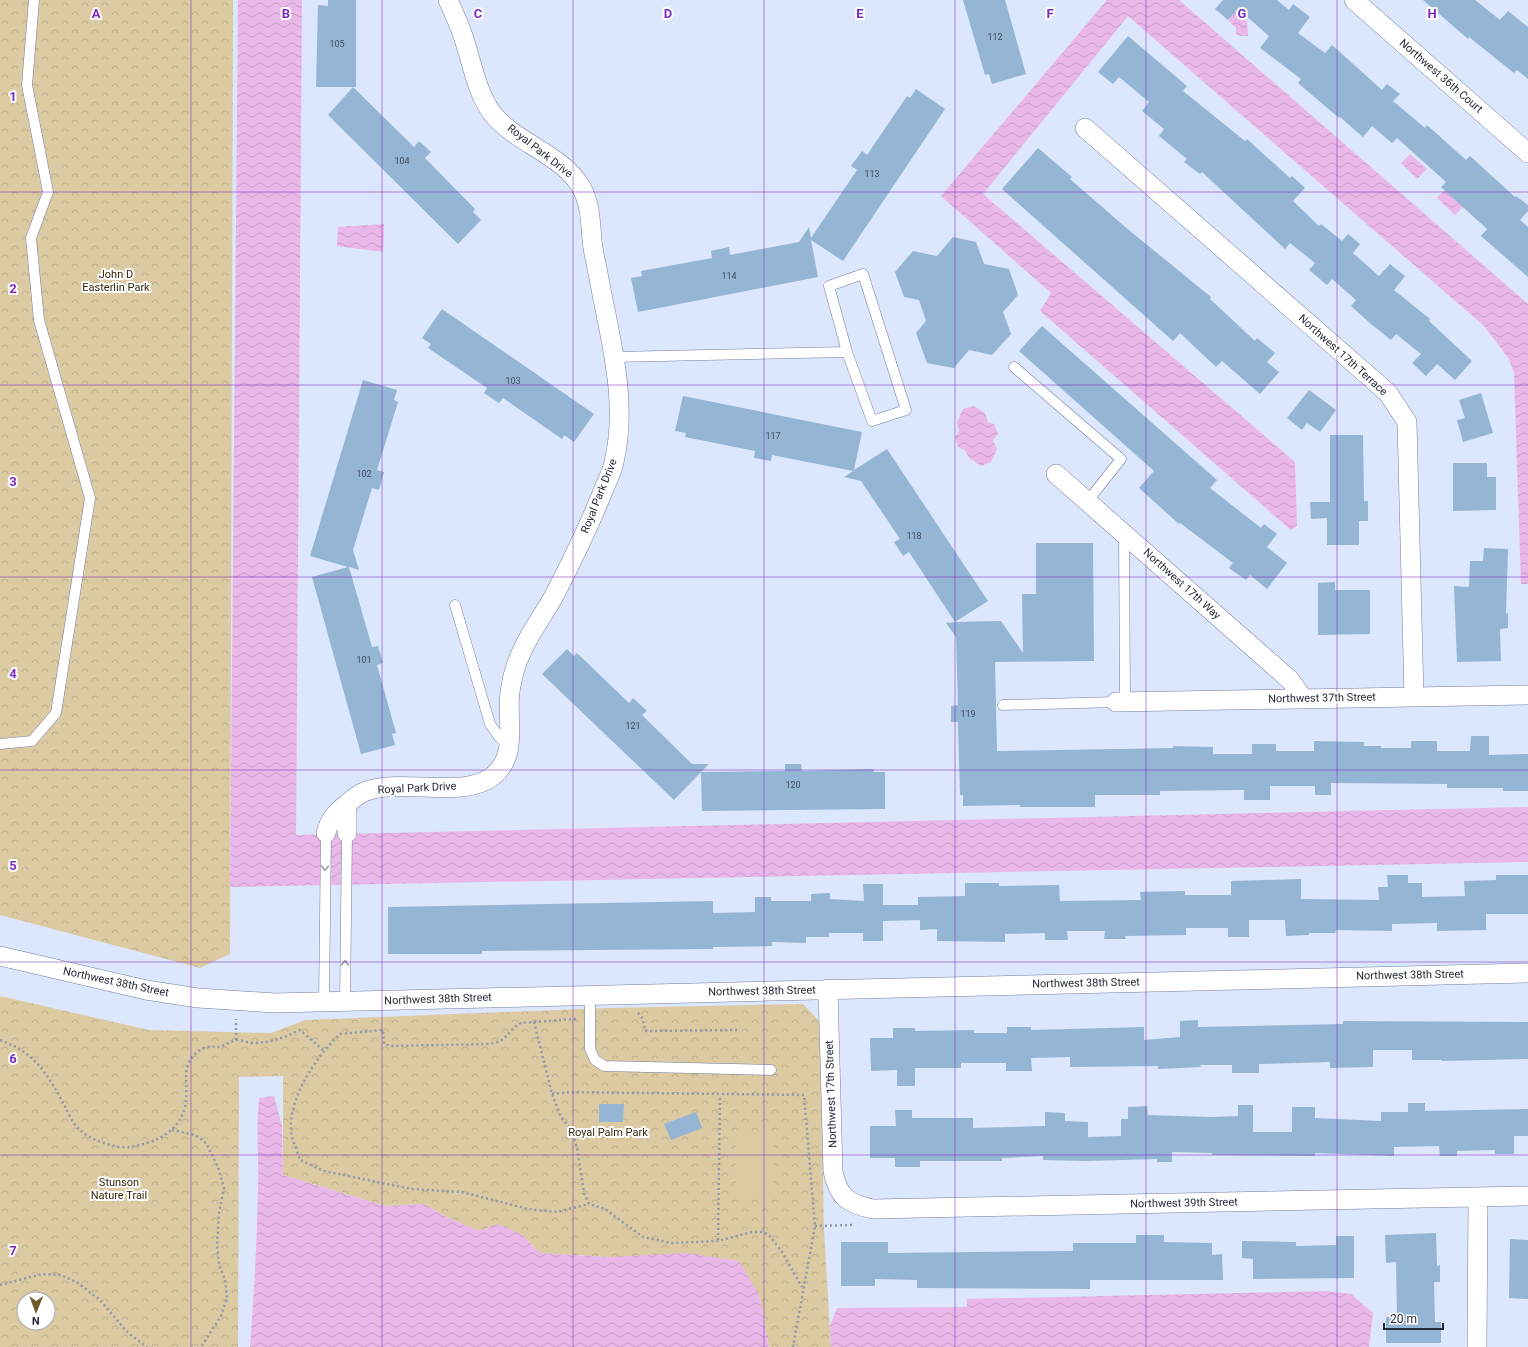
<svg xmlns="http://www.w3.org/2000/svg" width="1528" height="1347" viewBox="0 0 1528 1347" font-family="Roboto,sans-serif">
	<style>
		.forest { fill: url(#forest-crowns); fill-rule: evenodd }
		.garden { fill: #dccba2 }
		.water { fill: url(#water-waves) }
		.building { fill: #95b5d4 }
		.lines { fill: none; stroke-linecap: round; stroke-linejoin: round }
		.lane-casing { stroke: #717ea2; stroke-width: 11 }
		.street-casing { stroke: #717ea2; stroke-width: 20 }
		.path { stroke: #8f98ab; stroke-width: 2.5; stroke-dasharray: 2 3; stroke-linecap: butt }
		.lane { stroke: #fff; stroke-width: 10 }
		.street { stroke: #fff; stroke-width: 19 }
		.oneway { stroke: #9c9fa6 }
		.grid { fill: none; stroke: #7b2cbf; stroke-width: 1; stroke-opacity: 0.55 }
		.labels { text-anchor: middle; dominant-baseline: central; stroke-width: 4; stroke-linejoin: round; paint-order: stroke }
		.number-label { font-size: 9px; fill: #404d60 }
		.street-label { font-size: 11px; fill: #242a39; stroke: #fff }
		.park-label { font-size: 11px; fill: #33280c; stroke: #fff }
		.grid-label { font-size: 13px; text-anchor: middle; font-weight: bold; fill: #7b2cbf; stroke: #fff; stroke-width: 4; stroke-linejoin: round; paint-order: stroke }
	</style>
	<defs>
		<pattern id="forest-crowns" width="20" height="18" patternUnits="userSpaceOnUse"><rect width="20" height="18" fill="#dccba2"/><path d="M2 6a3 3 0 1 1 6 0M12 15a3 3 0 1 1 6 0" fill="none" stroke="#bdae8c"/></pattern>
		<pattern id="water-waves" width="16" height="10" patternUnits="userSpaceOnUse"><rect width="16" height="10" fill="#eab8e8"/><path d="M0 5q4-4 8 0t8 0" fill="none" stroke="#c99ec8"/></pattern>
	</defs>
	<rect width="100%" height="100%" fill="#dce6fd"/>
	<path class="forest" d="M 0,0 L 233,0 L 230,954 L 200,968 L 0,915 Z
		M 0,996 L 149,1030 L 271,1033 L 305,1020 L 607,1008 L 803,1004 L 820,1022 L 824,1230 L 831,1347 L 769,1347 L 759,1295 L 608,1257 L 540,1253 L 521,1234 L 479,1231 L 446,1217 L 424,1204 L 385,1206 L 283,1175 L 283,1076 L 239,1077 L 238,1347 L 0,1347 ZM 24,1299 L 48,1299 L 48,1323 L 24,1323 Z"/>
	<path class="garden" d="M 736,1133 L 774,1133 L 774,1195 L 736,1195 Z"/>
	<path class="water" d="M 238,0 L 302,0 L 296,835 L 1528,807 L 1528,862 L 230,887 Z
		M 1107,0 L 1179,0 L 1528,304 L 1528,584 L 1521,584 L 1514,373 L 1509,359 L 1484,326 L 1128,16 L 983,194 L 1295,462 L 1297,526 L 1291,530 L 1040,311 L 1051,293 L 941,196 Z
		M 1235,12 L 1247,20 L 1248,36 L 1241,36 L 1236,34 L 1236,28 L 1228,20 Z
		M 1410,154 L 1427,169 L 1417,179 L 1401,163 Z
		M 1446,189 L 1464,206 L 1455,215 L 1437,198 Z
		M 384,224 L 383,252 L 337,246 L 338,227 Z
		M 974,406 L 985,413 L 988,422 L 994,424 L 998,434 L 993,440 L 997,449 L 991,462 L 981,466 L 969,458 L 965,450 L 958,447 L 955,437 L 959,431 L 957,422 L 963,409 Z
		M 274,1096 L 282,1126 L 283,1175 L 385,1206 L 424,1204 L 446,1217 L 479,1231 L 498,1224 L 521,1234 L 540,1253 L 608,1257 L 687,1253 L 739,1261 L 759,1295 L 769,1347 L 250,1347 C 254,1294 257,1242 258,1189 C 259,1158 256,1129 259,1098 Z
		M 1327,1291 L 1351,1294 L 1373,1313 L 1369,1347 L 831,1347 L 830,1326 L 837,1308 L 967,1307 L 967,1299 Z"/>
	<path class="building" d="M 328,0 L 356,0 L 356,87 L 316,87 L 318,5 L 328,6 Z
		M 963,0 L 1005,0 L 1026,74 L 992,84 L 989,74 L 985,75 Z
		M 1223,0 L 1277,0 L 1289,10 L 1293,4 L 1310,17 L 1298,33 L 1325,53 L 1332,45 L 1382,90 L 1387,84 L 1400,94 L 1393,101 L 1425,128 L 1427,125 L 1466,160 L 1470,156 L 1515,197 L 1516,196 L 1528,205 L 1528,211 L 1520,220 L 1528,227 L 1528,277 L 1481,236 L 1487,229 L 1441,187 L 1446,182 L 1397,138 L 1392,143 L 1372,126 L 1363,137 L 1340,117 L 1339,118 L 1298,83 L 1301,79 L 1260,48 L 1269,36 L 1238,9 L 1228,20 L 1215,9 Z
		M 1423,0 L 1475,0 L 1500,20 L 1508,11 L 1528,27 L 1528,79 L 1517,70 L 1514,73 L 1469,37 L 1468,39 Z
		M 1128,36 L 1187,86 L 1183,91 L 1245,141 L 1247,139 L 1290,178 L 1292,176 L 1305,188 L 1293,201 L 1319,226 L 1321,224 L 1342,241 L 1348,234 L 1360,244 L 1353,253 L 1379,276 L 1390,264 L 1405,276 L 1394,290 L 1430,319 L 1429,321 L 1472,361 L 1455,380 L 1437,364 L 1426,376 L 1412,363 L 1421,354 L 1396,334 L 1391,340 L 1371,324 L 1351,306 L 1356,300 L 1332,279 L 1327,285 L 1309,270 L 1315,263 L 1290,243 L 1285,249 L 1202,172 L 1200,174 L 1184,162 L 1187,159 L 1159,136 L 1164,129 L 1142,111 L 1149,102 L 1119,77 L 1113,84 L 1098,72 Z
		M 353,87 L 414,147 L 419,141 L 431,152 L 425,158 L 475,209 L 473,212 L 481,220 L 458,244 L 328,115 Z
		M 916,89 L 945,109 L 843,261 L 811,240 L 818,277 L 638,312 L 631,278 L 642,276 L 641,271 L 712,258 L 711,251 L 729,247 L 730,255 L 799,242 L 809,227 L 811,238 L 857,170 L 851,166 L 862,151 L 867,155 L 907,96 L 910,98 Z
		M 1038,148 L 1072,177 L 1070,179 L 1124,226 L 1211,297 L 1210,299 L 1255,341 L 1257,338 L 1275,353 L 1267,362 L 1279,372 L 1260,394 L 1222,361 L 1216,367 L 1180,333 L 1173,341 L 1002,189 Z
		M 953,237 L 976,242 L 984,264 L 1009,269 L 1018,295 L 1003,312 L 1011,334 L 992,355 L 969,350 L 954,368 L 927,363 L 916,333 L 926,321 L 919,300 L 904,297 L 895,272 L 913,251 L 937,256 Z
		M 442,309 L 594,414 L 574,442 L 564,435 L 562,439 L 503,398 L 499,403 L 484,393 L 487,388 L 428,348 L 431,344 L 422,338 Z
		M 1042,326 L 1217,480 L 1210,488 L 1261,528 L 1264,524 L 1277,534 L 1267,547 L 1287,563 L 1267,589 L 1250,575 L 1246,580 L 1229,568 L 1233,563 L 1180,523 L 1179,524 L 1139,488 L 1154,471 L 1019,351 Z
		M 363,380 L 397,390 L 394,400 L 398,402 L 377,470 L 384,472 L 379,490 L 372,488 L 353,550 L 359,570 L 349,567 L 372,647 L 378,646 L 383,663 L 377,665 L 396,733 L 392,734 L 395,745 L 361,754 L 312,577 L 348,567 L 310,556 Z
		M 1309,390 L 1336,410 L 1320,432 L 1307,423 L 1302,430 L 1287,418 Z
		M 1481,393 L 1493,433 L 1463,442 L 1457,420 L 1465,418 L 1459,400 Z
		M 683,396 L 862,432 L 854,470 L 887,449 L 988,601 L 955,622 L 1001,621 L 1023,653 L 1022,594 L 1036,594 L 1036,543 L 1093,543 L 1094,661 L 995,662 L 997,751 L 1173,748 L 1173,746 L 1213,747 L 1213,754 L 1252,754 L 1252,744 L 1276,744 L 1276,751 L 1314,751 L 1314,741 L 1364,742 L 1364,746 L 1381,746 L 1381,748 L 1411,748 L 1411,741 L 1437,741 L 1437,751 L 1470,751 L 1471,736 L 1489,736 L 1489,755 L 1528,754 L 1528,791 L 1503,791 L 1503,788 L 1447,788 L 1447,784 L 1331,783 L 1331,795 L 1315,795 L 1315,786 L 1270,786 L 1270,800 L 1244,800 L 1244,790 L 1160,791 L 1160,795 L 1095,795 L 1095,807 L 1020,807 L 1020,805 L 963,806 L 963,795 L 960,795 L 958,722 L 951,722 L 951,706 L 958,705 L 956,637 L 946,623 L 955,622 L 909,552 L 903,556 L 894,542 L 900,539 L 861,481 L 844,477 L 853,471 L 772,455 L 771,461 L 754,458 L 755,451 L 685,437 L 686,433 L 675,431 Z
		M 1330,435 L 1363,435 L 1364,501 L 1368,501 L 1368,521 L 1359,521 L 1359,545 L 1327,545 L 1327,518 L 1311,519 L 1310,502 L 1330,502 Z
		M 1453,463 L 1487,463 L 1487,477 L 1496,477 L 1496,510 L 1453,511 Z
		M 1484,548 L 1508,549 L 1506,614 L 1508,613 L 1508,628 L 1500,629 L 1501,661 L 1457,662 L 1454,586 L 1469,587 L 1470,561 L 1483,561 Z
		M 1335,582 L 1335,590 L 1370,590 L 1370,634 L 1318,635 L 1318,583 Z
		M 567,649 L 574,656 L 577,653 L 629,703 L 633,698 L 647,711 L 642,715 L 692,764 L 709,764 L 701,772 L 785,771 L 785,764 L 801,764 L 802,771 L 873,769 L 874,772 L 885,772 L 885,809 L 702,811 L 701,772 L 674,800 L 542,674 Z
		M 1387,875 L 1408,875 L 1408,883 L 1422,883 L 1422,897 L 1465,896 L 1464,881 L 1496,880 L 1496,875 L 1528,875 L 1528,914 L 1486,914 L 1486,930 L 1437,931 L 1437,923 L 1392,924 L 1392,931 L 1336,930 L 1335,933 L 1309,933 L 1309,935 L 1286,936 L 1285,920 L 1249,920 L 1249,937 L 1228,937 L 1228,928 L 1186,928 L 1186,935 L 1125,936 L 1126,939 L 1104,939 L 1105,931 L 1067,931 L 1068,940 L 1045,940 L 1045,933 L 1005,934 L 1005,942 L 937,941 L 937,929 L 920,930 L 920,920 L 883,921 L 883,941 L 863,941 L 863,933 L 829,933 L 829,937 L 806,937 L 806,943 L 772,942 L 772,946 L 713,947 L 713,949 L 482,951 L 482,954 L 388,954 L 388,907 L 713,901 L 713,913 L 755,912 L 755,897 L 771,897 L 771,901 L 811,901 L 811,894 L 830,893 L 830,899 L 864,901 L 863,884 L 883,884 L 883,905 L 918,905 L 918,897 L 965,896 L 965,883 L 999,883 L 999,886 L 1059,885 L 1060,901 L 1141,900 L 1140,892 L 1185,891 L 1185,895 L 1231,895 L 1231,881 L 1301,879 L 1301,899 L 1379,900 L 1378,887 L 1388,887 Z
		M 1198,1020 L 1198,1027 L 1343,1024 L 1343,1021 L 1528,1022 L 1528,1059 L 1442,1061 L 1442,1060 L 1412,1060 L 1412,1050 L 1373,1050 L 1373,1067 L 1330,1068 L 1330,1062 L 1259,1064 L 1259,1073 L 1232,1073 L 1232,1065 L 1200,1065 L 1201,1067 L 1158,1069 L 1158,1066 L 1070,1067 L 1070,1057 L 1031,1058 L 1032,1071 L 1006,1071 L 1006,1063 L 961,1063 L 961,1068 L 915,1068 L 915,1086 L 897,1086 L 897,1070 L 871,1071 L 870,1038 L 893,1038 L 893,1028 L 915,1028 L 915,1031 L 974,1030 L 974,1033 L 1007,1033 L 1007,1027 L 1031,1027 L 1031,1030 L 1144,1027 L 1144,1040 L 1180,1037 L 1180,1021 Z
		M 1408,1103 L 1425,1103 L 1425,1111 L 1528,1109 L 1528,1136 L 1514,1136 L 1514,1154 L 1495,1154 L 1495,1150 L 1457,1151 L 1457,1156 L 1440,1156 L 1439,1146 L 1394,1147 L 1394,1156 L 1315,1153 L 1315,1156 L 1212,1155 L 1212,1153 L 1172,1152 L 1172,1162 L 1157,1162 L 1157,1159 L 1087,1161 L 1043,1160 L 1043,1156 L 1002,1158 L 1002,1161 L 920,1161 L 920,1167 L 895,1167 L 895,1158 L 870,1158 L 870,1126 L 896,1126 L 895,1110 L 912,1110 L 912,1118 L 973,1118 L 973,1128 L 1045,1126 L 1045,1112 L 1065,1113 L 1065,1121 L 1088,1122 L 1088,1137 L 1121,1136 L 1121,1119 L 1128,1119 L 1128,1107 L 1147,1106 L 1148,1115 L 1210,1117 L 1238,1116 L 1238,1105 L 1253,1105 L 1253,1132 L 1292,1132 L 1292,1107 L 1315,1107 L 1315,1118 L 1381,1121 L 1381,1112 L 1408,1112 Z
		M 599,1104 L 624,1104 L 623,1122 L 599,1122 Z
		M 696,1112 L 702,1128 L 671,1140 L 664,1124 Z
		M 1436,1233 L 1437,1266 L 1440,1265 L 1440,1282 L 1434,1282 L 1435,1322 L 1441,1322 L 1441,1343 L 1386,1343 L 1386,1317 L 1397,1317 L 1396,1262 L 1386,1263 L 1385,1235 Z
		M 1136,1235 L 1164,1235 L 1164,1242 L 1212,1243 L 1212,1255 L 1222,1254 L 1223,1280 L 1090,1280 L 1090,1289 L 917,1288 L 917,1280 L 875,1279 L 875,1286 L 841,1286 L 841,1242 L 888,1242 L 888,1253 L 1073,1251 L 1073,1243 L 1136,1243 Z
		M 1336,1236 L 1354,1236 L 1354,1278 L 1253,1279 L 1253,1259 L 1242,1258 L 1242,1241 L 1296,1242 L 1296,1246 L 1336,1245 Z
		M 1510,1239 L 1528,1240 L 1528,1299 L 1509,1298 Z"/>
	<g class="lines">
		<g class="lane-casing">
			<path id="lane" d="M 863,274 L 906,410 L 872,421 L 847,352 L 829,286 Z
				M 614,357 L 847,352
				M 1014,367 L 1121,459 L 1087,502
				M 1124,534 L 1125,702
				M 455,605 L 490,724 L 500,738 L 510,746
				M 1003,705 L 1116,702
				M 0,744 L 32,741 L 56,713 L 90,498 L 39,320 L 31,238 L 48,192 L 27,85 L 34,0
				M 590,995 L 590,1049 L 595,1060 L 604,1066 L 771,1070
				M 324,1002 L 326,833
				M 345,1002 L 347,833"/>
		</g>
		<g class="street-casing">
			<path id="street" d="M 1354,0 L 1528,153
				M 1085,128 L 1388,393 L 1407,422 L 1414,697
				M 1056,474 L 1290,680 L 1303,698
				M 1116,702 L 1528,695
				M 326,833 C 330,819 335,813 347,804 C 352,800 357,795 364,792 C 399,777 463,800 493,776 C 519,754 506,721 510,692 C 512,678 516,663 522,651 C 531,630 546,612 556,592 C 572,561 588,528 601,496 C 605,485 612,473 614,462 C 628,403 611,342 600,284 C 598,272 595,260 593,248 C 590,227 592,206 581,187 C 562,154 515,143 492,113 C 477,93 472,63 464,39 C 460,26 454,13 448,0
				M 347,833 L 347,804
				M 0,956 L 146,990 L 198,998 L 275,1003 L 1528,973
				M 828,989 L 833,1171 C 838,1197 848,1204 873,1209 L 1528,1196
				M 1477,1347 L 1478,1197"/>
		</g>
		<path class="path" d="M 638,1013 L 643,1019 L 645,1031 L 739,1030
			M 576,1019 L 521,1023 C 506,1031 508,1043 487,1044 L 391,1046 L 384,1044 L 383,1030 L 340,1034 C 316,1057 289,1096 291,1131 C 292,1140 297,1151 300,1160 L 324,1171 L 411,1189 L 462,1192 L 528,1209 L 557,1212 L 589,1204
			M 534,1022 L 552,1094 L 561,1117 L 572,1131 L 577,1147 L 584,1193 L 589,1204 L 605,1209 L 643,1237 L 671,1243 L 718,1241 L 752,1232 L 762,1232 L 769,1235 L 782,1252 L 802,1287
			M 0,1040 C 34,1052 48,1074 64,1105 C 68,1113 73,1124 80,1130 C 90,1140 117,1149 130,1147 C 155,1143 178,1133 185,1107 C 190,1085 177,1061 204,1048 C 209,1046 214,1047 219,1047 C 225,1046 230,1041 236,1040 C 241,1040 246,1042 251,1043 C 270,1043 284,1038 300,1030 L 323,1050
			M 236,1040 L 236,1019
			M 552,1094 L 572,1092 L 804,1095 L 815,1226 L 793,1347
			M 172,1130 L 195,1135 L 206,1143 L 218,1167 L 224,1188 L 219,1213 L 217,1245 L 219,1264 L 225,1280 L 227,1298 L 221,1316 L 201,1347
			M 815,1226 L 852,1225
			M 718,1240 L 720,1095
			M 0,1285 L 42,1274 L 61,1275 L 78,1283 L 100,1300 L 128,1333 L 147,1347"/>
		<use href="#lane" class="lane"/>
		<use href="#street" class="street"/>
	</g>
	<defs><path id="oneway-chevron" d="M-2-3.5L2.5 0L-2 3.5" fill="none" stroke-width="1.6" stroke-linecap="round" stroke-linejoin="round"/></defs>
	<g class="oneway">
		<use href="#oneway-chevron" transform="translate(325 868) rotate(91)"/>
		<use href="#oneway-chevron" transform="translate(345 963) rotate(-90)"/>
	</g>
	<path class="grid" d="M 191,0 L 191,1347M 382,0 L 382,1347M 573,0 L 573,1347M 764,0 L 764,1347M 955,0 L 955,1347M 1146,0 L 1146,1347M 1337,0 L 1337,1347M 0,192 L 1528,192M 0,385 L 1528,385M 0,577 L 1528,577M 0,770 L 1528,770M 0,962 L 1528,962M 0,1155 L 1528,1155"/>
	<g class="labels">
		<g class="number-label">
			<text x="995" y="37">112</text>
			<text x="337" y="44">105</text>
			<text x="402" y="161">104</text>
			<text x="872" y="174">113</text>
			<text x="729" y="276">114</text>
			<text x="513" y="381">103</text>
			<text x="773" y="436">117</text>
			<text x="364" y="474">102</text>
			<text x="914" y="536">118</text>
			<text x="364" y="660">101</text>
			<text x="968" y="714">119</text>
			<text x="633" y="726">121</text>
			<text x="793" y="785">120</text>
		</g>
		<g class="street-label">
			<text transform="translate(1441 76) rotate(41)">Northwest 36th Court</text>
			<text transform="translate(540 151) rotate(38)">Royal Park Drive</text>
			<text transform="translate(1343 355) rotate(42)">Northwest 17th Terrace</text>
			<text transform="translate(599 496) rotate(-68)">Royal Park Drive</text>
			<text transform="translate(1182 584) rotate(42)">Northwest 17th Way</text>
			<text transform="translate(1322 698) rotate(-1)">Northwest 37th Street</text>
			<text transform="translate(417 788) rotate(-3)">Royal Park Drive</text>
			<text transform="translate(1410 975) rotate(-1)">Northwest 38th Street</text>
			<text transform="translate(116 982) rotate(12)">Northwest 38th Street</text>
			<text transform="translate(1086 983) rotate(-1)">Northwest 38th Street</text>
			<text transform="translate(762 991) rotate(-1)">Northwest 38th Street</text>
			<text transform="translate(438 999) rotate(-2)">Northwest 38th Street</text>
			<text transform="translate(831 1094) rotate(-92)">Northwest 17th Street</text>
			<text transform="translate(1184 1203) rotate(-1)">Northwest 39th Street</text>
		</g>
		<g class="park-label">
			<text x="116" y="274">John D<tspan x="116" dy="13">Easterlin Park</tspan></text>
			<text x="608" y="1132">Royal Palm Park</text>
			<text x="119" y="1182">Stunson<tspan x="119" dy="13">Nature Trail</tspan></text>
		</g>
	</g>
	<g class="grid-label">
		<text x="96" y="18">A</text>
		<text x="286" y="18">B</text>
		<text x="478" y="18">C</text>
		<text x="668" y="18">D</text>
		<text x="860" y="18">E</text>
		<text x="1050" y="18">F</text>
		<text x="1242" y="18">G</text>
		<text x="1432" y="18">H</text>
		<text x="13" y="101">1</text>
		<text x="13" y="293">2</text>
		<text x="13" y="486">3</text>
		<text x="13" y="678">4</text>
		<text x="13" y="870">5</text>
		<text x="13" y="1063">6</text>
		<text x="13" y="1255">7</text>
	</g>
	<g transform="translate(36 1311) rotate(181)"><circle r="19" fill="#ffffff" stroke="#a7aab0"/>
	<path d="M0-3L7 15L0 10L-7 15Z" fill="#6f5b2a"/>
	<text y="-6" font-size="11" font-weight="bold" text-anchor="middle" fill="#242a39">N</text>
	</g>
	<path d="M1384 1323v6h59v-6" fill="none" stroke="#242a39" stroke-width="2"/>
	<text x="1390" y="1323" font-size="12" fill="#242a39" stroke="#ffffff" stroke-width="3" paint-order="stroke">20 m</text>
</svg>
